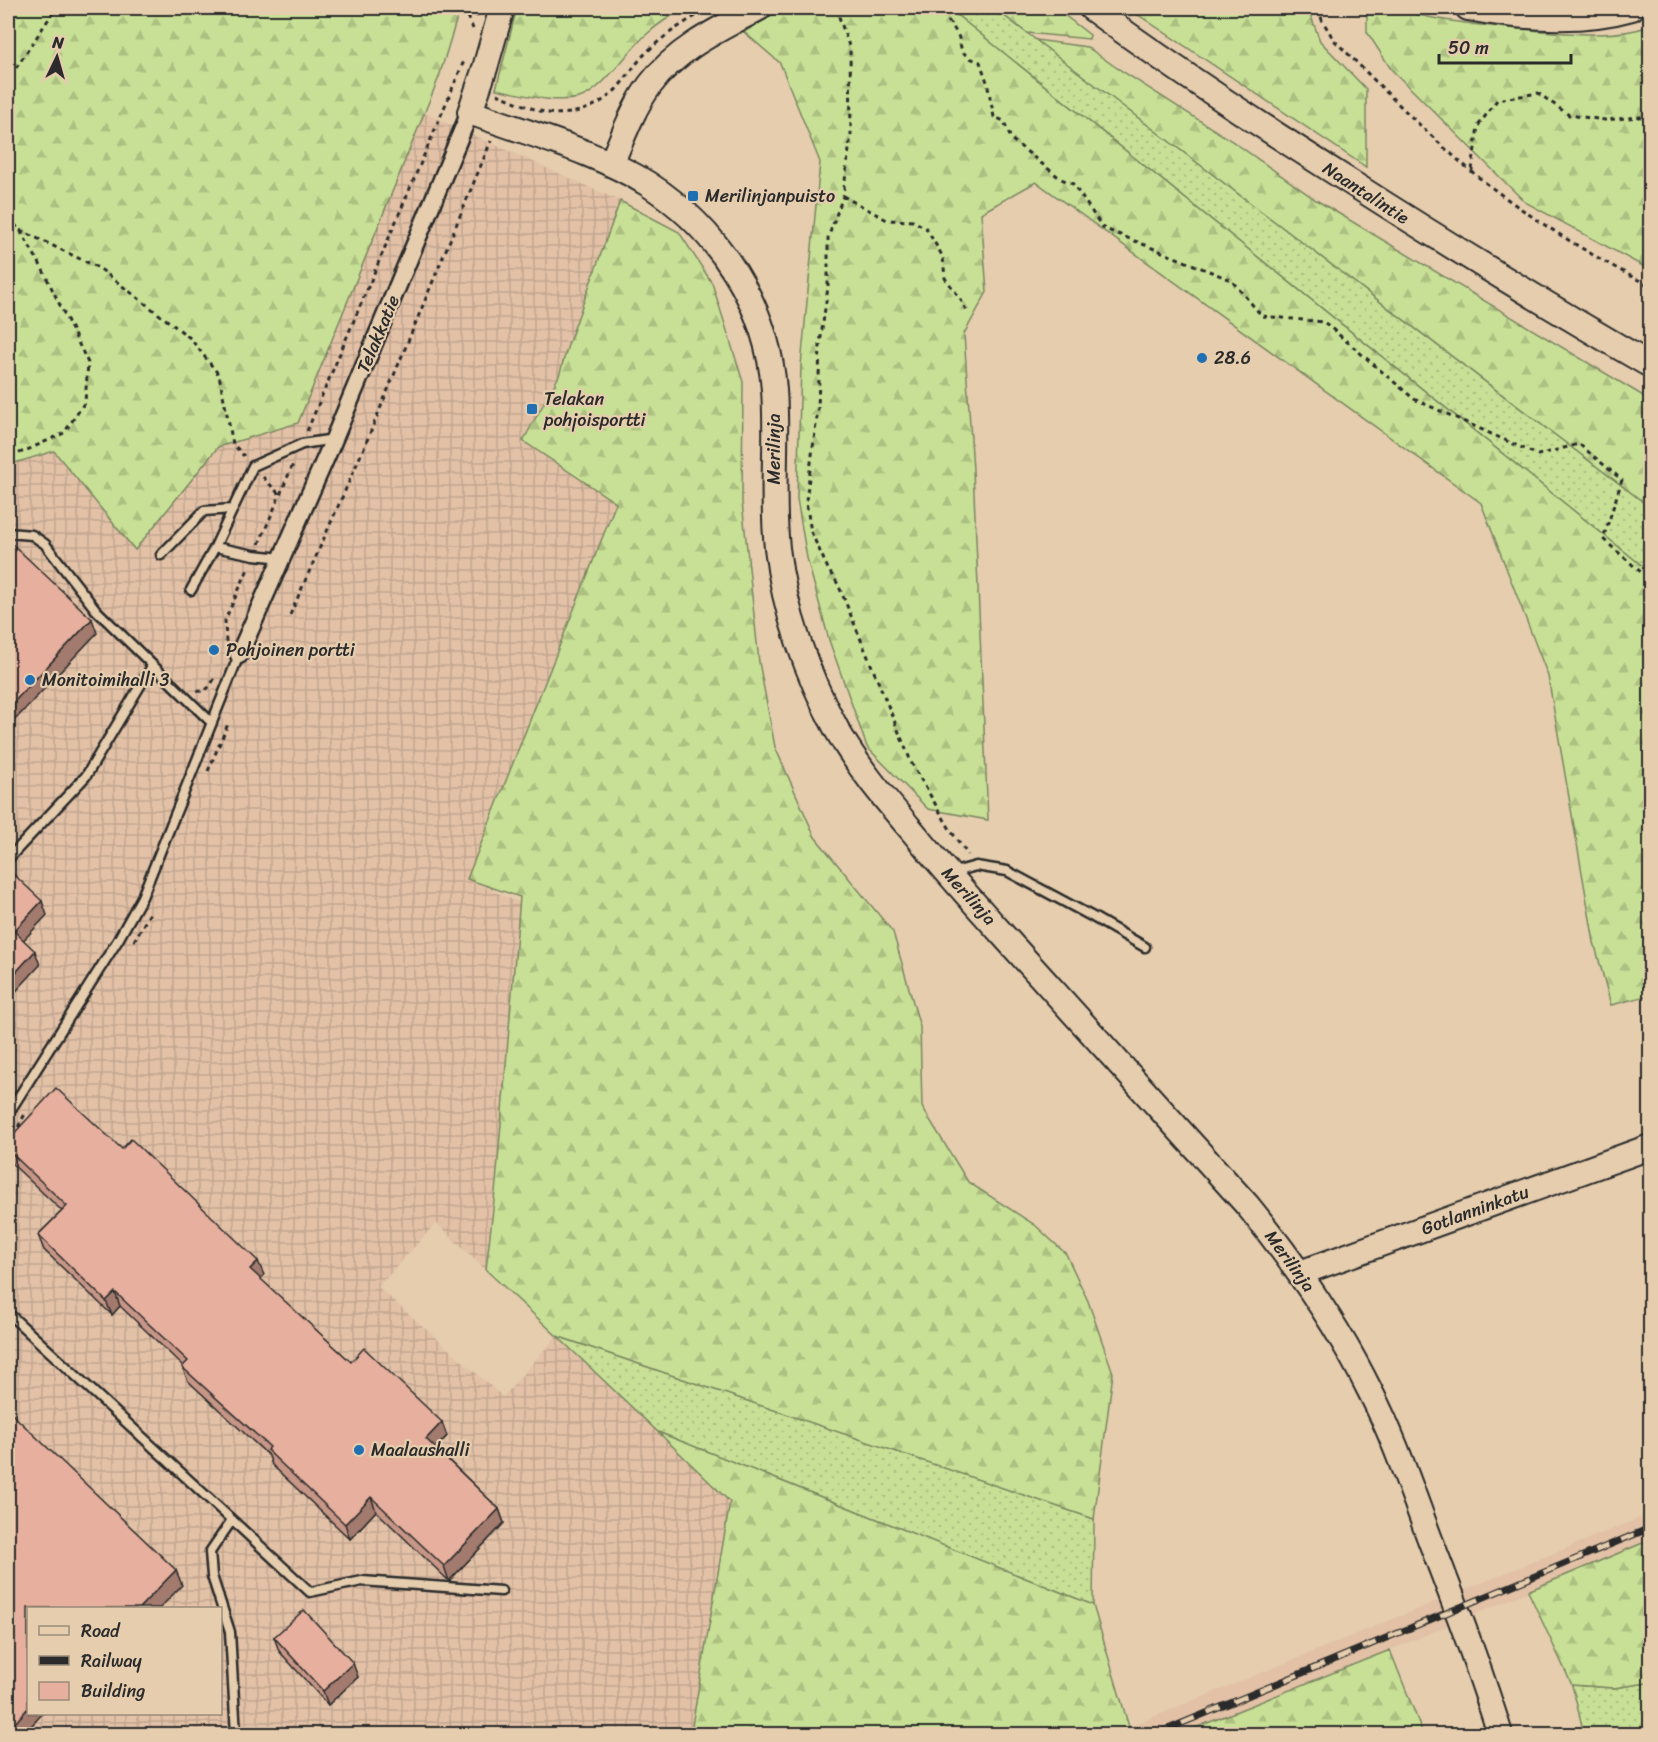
<svg xmlns="http://www.w3.org/2000/svg" width="1658" height="1742" viewBox="0 0 1658 1742" font-family="Sriracha,sans-serif">
	<style>
		.built { fill: #e2c1a6 }
		.industrial { fill: url(#industrial-grid); fill-rule: evenodd }
		.grass { fill: url(#grass-dots); stroke: #7a8660; stroke-width: 1.5 }
		.forest { fill: url(#forest-firs); stroke: #7a8660; stroke-width: 1.5 }
		.lines { fill: none; stroke-linecap: round; stroke-linejoin: round }
		.lane-casing { stroke: #2b2b2b; stroke-width: 13 }
		.street-casing { stroke: #2b2b2b; stroke-width: 21 }
		.secondary-casing { stroke: #2b2b2b; stroke-width: 28 }
		.path { stroke: #2b2b2b; stroke-width: 3; stroke-dasharray: 4.5 4.5; stroke-linecap: butt }
		.lane { stroke: #e5cdae; stroke-width: 8 }
		.street { stroke: #e5cdae; stroke-width: 16 }
		.secondary { stroke: #e5cdae; stroke-width: 24 }
		.rail-casing { stroke: #2b2b2b; stroke-width: 7 }
		.rail { stroke: #e5cdae; stroke-width: 4.5; stroke-dasharray: 14; stroke-linecap: butt }
		.wall { fill: #c79687; stroke: #2b2b2b; stroke-width: 1.5 }
		.shaded-wall { fill: #a27a6e; stroke: #2b2b2b; stroke-width: 1.5 }
		.building { fill: #e7af9d; stroke: #2b2b2b; stroke-width: 1.5 }
		.poi-dot { fill: #1f6fb2; stroke: #e5cdae; stroke-width: 2 }
		.labels { text-anchor: middle; dominant-baseline: central; stroke-width: 4.5; stroke-linejoin: round; paint-order: stroke }
		.street-label { font-size: 18px; fill: #2b2b2b; stroke: #e5cdae }
		.poi-label { font-size: 18px; fill: #2b2b2b; stroke: #e5cdae; text-anchor: start }
	</style>
	<defs>
		<pattern id="industrial-grid" width="8" height="8" patternUnits="userSpaceOnUse" patternTransform="scale(1.5)"><rect width="8" height="8" fill="#e2c1a6"/><path d="M0 4h8M4 0v8" fill="none" stroke="#c2a68f"/></pattern>
		<pattern id="grass-dots" width="8" height="8" patternUnits="userSpaceOnUse" patternTransform="scale(1.5)"><rect width="8" height="8" fill="#c8e096"/><path d="M2 2h.1M6 6h.1" fill="none" stroke="#acc081" stroke-width="1.8" stroke-linecap="round"/></pattern>
		<pattern id="forest-firs" width="22" height="20" patternUnits="userSpaceOnUse" patternTransform="scale(1.5)"><rect width="22" height="20" fill="#c8e096"/><path d="M5 1l3.5 6h-7zM16 11l3.5 6h-7z" fill="#acc081"/></pattern>
	</defs>
	<rect width="100%" height="100%" fill="#e5cdae"/>
	<filter id="ink" filterUnits="userSpaceOnUse"><feTurbulence type="fractalNoise" baseFrequency=".0167" numOctaves="2"/><feDisplacementMap in="SourceGraphic" scale="12" xChannelSelector="R" yChannelSelector="G"/><feConvolveMatrix kernelMatrix="1 2 1 2 8 2 1 2 1" color-interpolation-filters="sRGB"/></filter>
	<g filter="url(#ink)">
		<path class="built" d="M 1650,1514 L 1650,1540 L 1390,1650 L 1180,1734 L 1130,1734 L 1129,1727 Z"/>
		<path class="industrial" d="M 424,113 L 620,201 L 568,345 L 559,376 L 523,440 L 616,503 L 467,879 L 520,903 L 500,1140 L 486,1270 L 436,1223 L 378,1287 L 503,1397 L 557,1336 L 730,1502 L 691,1731 L 698,1734 L 8,1734 L 8,465 L 54,451 L 135,550 L 218,447 L 298,423 ZM 28,1608 L 220,1608 L 220,1714 L 28,1714 Z"/>
		<path class="grass" d="M 948,8 L 994,8 L 1650,507 L 1650,572 Z
			M 557,1336 L 1094,1519 L 1093,1605 L 658,1432 Z
			M 1647,1683 L 1650,1685 L 1650,1734 L 1584,1734 L 1572,1685 L 1614,1688 Z"/>
		<path class="forest" d="M 8,8 L 460,8 L 439,77 L 298,423 L 218,447 L 135,550 L 54,451 L 8,465 Z
			M 517,8 L 685,8 C 672,15 658,24 647,34 C 628,50 602,92 579,98 C 552,104 522,94 496,89 Z
			M 785,8 L 948,8 L 1650,572 L 1650,995 L 1611,1005 L 1594,942 L 1548,676 L 1481,503 L 1036,182 L 981,213 L 987,292 L 964,334 L 973,470 L 988,820 L 928,809 L 867,747 L 829,640 L 807,558 L 797,499 L 801,366 L 820,162 L 780,63 L 744,32 Z
			M 994,8 L 1055,8 L 1090,35 L 1089,39 L 1027,33 Z
			M 1128,8 L 1308,8 L 1320,41 L 1366,89 L 1366,167 Z
			M 1367,8 C 1392,7 1414,15 1439,19 C 1473,25 1507,28 1541,31 C 1578,34 1615,38 1650,26 L 1650,270 L 1525,202 L 1391,69 L 1367,32 Z
			M 1036,40 L 1087,47 L 1117,68 L 1235,143 L 1316,200 L 1650,400 L 1650,507 Z
			M 620,201 L 679,232 L 712,283 L 743,382 L 742,502 L 759,662 L 775,747 L 815,837 L 893,932 L 920,1027 L 922,1107 L 968,1182 L 1035,1225 L 1066,1254 L 1088,1301 L 1113,1373 L 1094,1519 L 557,1336 L 486,1270 L 496,1183 L 520,897 L 467,879 L 616,503 L 523,441 L 559,376 L 568,345 Z
			M 658,1432 L 1093,1605 L 1129,1727 L 1109,1734 L 698,1734 L 691,1732 L 730,1502 Z
			M 1650,1540 L 1650,1685 L 1647,1683 L 1614,1688 L 1572,1685 L 1528,1591 Z
			M 1390,1650 L 1422,1731 L 1417,1734 L 1180,1734 Z"/>
		<g class="lines">
			<g class="lane-casing">
				<path id="lane" d="M 8,533 L 32,535 L 45,544 L 96,610 L 211,722
					M 161,555 L 204,511 L 233,509
					M 282,558 L 254,555 L 215,547 L 253,466 L 302,444 L 334,439
					M 191,590 L 215,547
					M 8,859 L 86,776 L 152,666
					M 951,873 L 976,866 L 1007,871 L 1093,917 L 1145,947
					M 8,1114 L 118,940 L 142,897 L 239,655
					M 8,1313 L 310,1592 L 362,1581 L 501,1591
					M 232,1520 L 210,1552 L 212,1576 L 230,1632 L 236,1734"/>
			</g>
			<g class="street-casing">
				<path id="street" d="M 239,655 L 334,439 L 470,112"/>
			</g>
			<g class="secondary-casing">
				<path id="secondary" d="M 502,8 L 485,68 L 470,112 C 528,134 596,151 648,184 C 719,230 768,306 774,390 C 778,443 771,495 777,548 C 784,610 807,675 837,730 C 859,769 885,799 914,833 C 943,868 973,902 1003,935 C 1085,1026 1167,1116 1248,1206 C 1295,1264 1337,1324 1370,1391 C 1395,1439 1412,1492 1431,1542 C 1456,1606 1480,1669 1500,1734
					M 1091,8 C 1174,69 1260,125 1347,180 C 1447,244 1548,306 1650,365
					M 1468,8 C 1521,18 1580,23 1632,8
					M 611,164 C 623,137 633,108 650,85 C 676,49 721,28 759,8
					M 1300,1273 L 1650,1147"/>
			</g>
			<path class="path" d="M 465,8 L 473,29
				M 836,8 L 850,49 L 851,134 L 843,196 L 828,238 L 828,287 L 820,344 L 818,409 L 806,501 L 811,532 L 829,571 L 838,584 L 912,764 L 951,831 L 968,855
				M 935,8 C 943,12 956,30 959,38 C 960,45 961,51 967,56 C 970,59 976,60 980,62 L 987,82 L 994,117 L 1004,121 L 1011,139 L 1061,179 L 1073,184 L 1103,228 L 1231,280 L 1262,316 L 1324,322 L 1414,399 L 1538,455 L 1579,444 L 1622,480 L 1603,539 L 1650,580
				M 1319,8 L 1322,20 L 1334,40 C 1386,91 1437,146 1495,190 C 1543,226 1597,259 1650,286
				M 476,17 L 478,8
				M 8,72 L 16,68 L 56,8
				M 497,94 C 513,100 532,110 549,113 C 575,117 604,105 620,85 C 630,73 637,61 649,50 C 667,33 689,19 710,8
				M 1472,170 L 1478,126 L 1497,100 L 1538,93 L 1569,115 L 1605,120 L 1650,116
				M 843,196 L 887,220 L 913,221 L 926,228 L 943,257 L 945,278 L 960,298 L 968,314
				M 8,218 L 20,230 L 41,266 L 88,363 L 85,402 L 64,433 L 25,451 L 8,457
				M 20,230 L 99,268 L 190,338 L 219,375 L 233,444 L 244,456
				M 307,431 L 464,61
				M 263,477 L 279,494
				M 259,544 L 294,462
				M 290,615 L 363,450 L 491,141
				M 226,642 L 225,620 L 249,567
				M 197,691 C 206,692 210,687 214,679
				M 208,771 L 228,724
				M 134,941 L 150,913
				M 14,1135 L 25,1114"/>
			<use href="#lane" class="lane"/>
			<use href="#street" class="street"/>
			<use href="#secondary" class="secondary"/>
			<g class="rail-casing">
				<path id="rail" d="M 1156,1734 L 1650,1528"/>
			</g>
			<use href="#rail" class="rail"/>
		</g>
		<path class="wall" d="M 8,1140 L 122,1149 L 264,1275 L 260,1279 L 351,1362 L 447,1436 L 436,1448 L 499,1509 L 504,1523 L 449,1581 L 376,1511 L 350,1539 L 272,1465 L 269,1456 L 188,1381 L 182,1367 L 183,1366 L 120,1306 L 112,1315 L 44,1250 L 38,1235 L 62,1211 L 8,1160 Z
			M 274,1637 L 358,1677 L 328,1705 L 279,1651 Z"/>
		<path class="shaded-wall" d="M 92,619 L 97,633 L 8,727 L 8,708 Z
			M 42,901 L 47,915 L 19,945 L 14,931 Z
			M 35,951 L 40,965 L 8,1000 L 8,981 Z
			M 258,1261 L 264,1275 L 255,1284 L 250,1269 Z
			M 115,1292 L 120,1306 L 112,1315 L 106,1301 Z
			M 442,1422 L 447,1436 L 431,1453 L 426,1439 Z
			M 371,1497 L 376,1511 L 350,1539 L 345,1524 Z
			M 499,1509 L 504,1523 L 449,1581 L 444,1566 Z
			M 176,1570 L 182,1585 L 160,1608 L 139,1608 Z
			M 353,1663 L 358,1677 L 328,1705 L 323,1691 Z
			M 28,1708 L 28,1713 L 43,1713 L 24,1734 L 8,1734 L 8,1731 Z"/>
		<path class="building" d="M 8,540 L 92,619 L 8,708 Z
			M 8,869 L 42,901 L 14,931 L 35,951 L 8,981 Z
			M 56,1088 L 122,1149 L 131,1139 L 258,1261 L 250,1269 L 351,1362 L 364,1348 L 442,1422 L 426,1439 L 499,1509 L 444,1566 L 371,1497 L 345,1524 L 267,1450 L 270,1447 L 182,1367 L 188,1361 L 115,1292 L 106,1301 L 38,1235 L 67,1206 L 8,1150 L 8,1140 Z
			M 11,1413 L 176,1570 L 139,1608 L 28,1608 L 28,1708 L 8,1731 L 8,1418 Z
			M 304,1610 L 353,1663 L 323,1691 L 274,1637 Z"/>
	</g>
	<g class="poi-dot">
		<rect x="687" y="190" width="12" height="12" rx="3"/>
		<circle cx="1202" cy="358" r="6"/>
		<rect x="526" y="403" width="12" height="12" rx="3"/>
		<circle cx="214" cy="650" r="6"/>
		<circle cx="30" cy="680" r="6"/>
		<circle cx="359" cy="1450" r="6"/>
	</g>
	<g class="labels">
		<g class="street-label">
			<text transform="translate(1366 193) rotate(33)">Naantalintie</text>
			<text transform="translate(378 334) rotate(-67)">Telakkatie</text>
			<text transform="translate(774 449) rotate(-90)">Merilinja</text>
			<text transform="translate(969 896) rotate(48)">Merilinja</text>
			<text transform="translate(1475 1210) rotate(-20)">Gotlanninkatu</text>
			<text transform="translate(1290 1261) rotate(54)">Merilinja</text>
		</g>
		<g class="poi-label">
			<text x="705" y="196">Merilinjanpuisto</text>
			<text x="1214" y="358">28.6</text>
			<text x="544" y="399">Telakan<tspan x="544" dy="21">pohjoisportti</tspan></text>
			<text x="226" y="650">Pohjoinen portti</text>
			<text x="42" y="680">Monitoimihalli 3</text>
			<text x="371" y="1450">Maalaushalli</text>
		</g>
	</g>
	<rect width="1658" height="1742" fill="none" stroke="#e5cdae" stroke-width="30"/>
	<rect x="15" y="15" width="1628" height="1712" fill="none" stroke="#2b2b2b" stroke-width="2" filter="url(#ink)"/>
	<rect x="27" y="1607" width="195" height="108" fill="#e5cdae" stroke="#9b8c7a" stroke-width="1.5"/>
	<rect x="39" y="1626" width="30" height="9" fill="#e5cdae" stroke="#9b8c7a" stroke-width="1.5"/>
	<text x="81" y="1637" font-size="18" fill="#2b2b2b">Road</text>
	<rect x="39" y="1656" width="30" height="9" fill="#2b2b2b" stroke="#9b8c7a" stroke-width="1.5"/>
	<text x="81" y="1667" font-size="18" fill="#2b2b2b">Railway</text>
	<rect x="39" y="1682" width="30" height="18" fill="#e7af9d" stroke="#9b8c7a" stroke-width="1.5"/>
	<text x="81" y="1697" font-size="18" fill="#2b2b2b">Building</text>
	<g transform="translate(57 57) rotate(5)" stroke="#e5cdae" stroke-width="4.5" paint-order="stroke">
	<path d="M0-4.5L10 22L0 15L-10 22Z" fill="#2b2b2b"/>
	<text y="-9" font-size="16" font-weight="bold" text-anchor="middle" fill="#2b2b2b">N</text>
	</g>
	<path d="M1439 54v9h132v-9" fill="none" stroke="#2b2b2b" stroke-width="3"/>
	<text x="1448" y="54" font-size="18" fill="#2b2b2b" stroke="#e5cdae" stroke-width="4.5" paint-order="stroke">50 m</text>
</svg>
